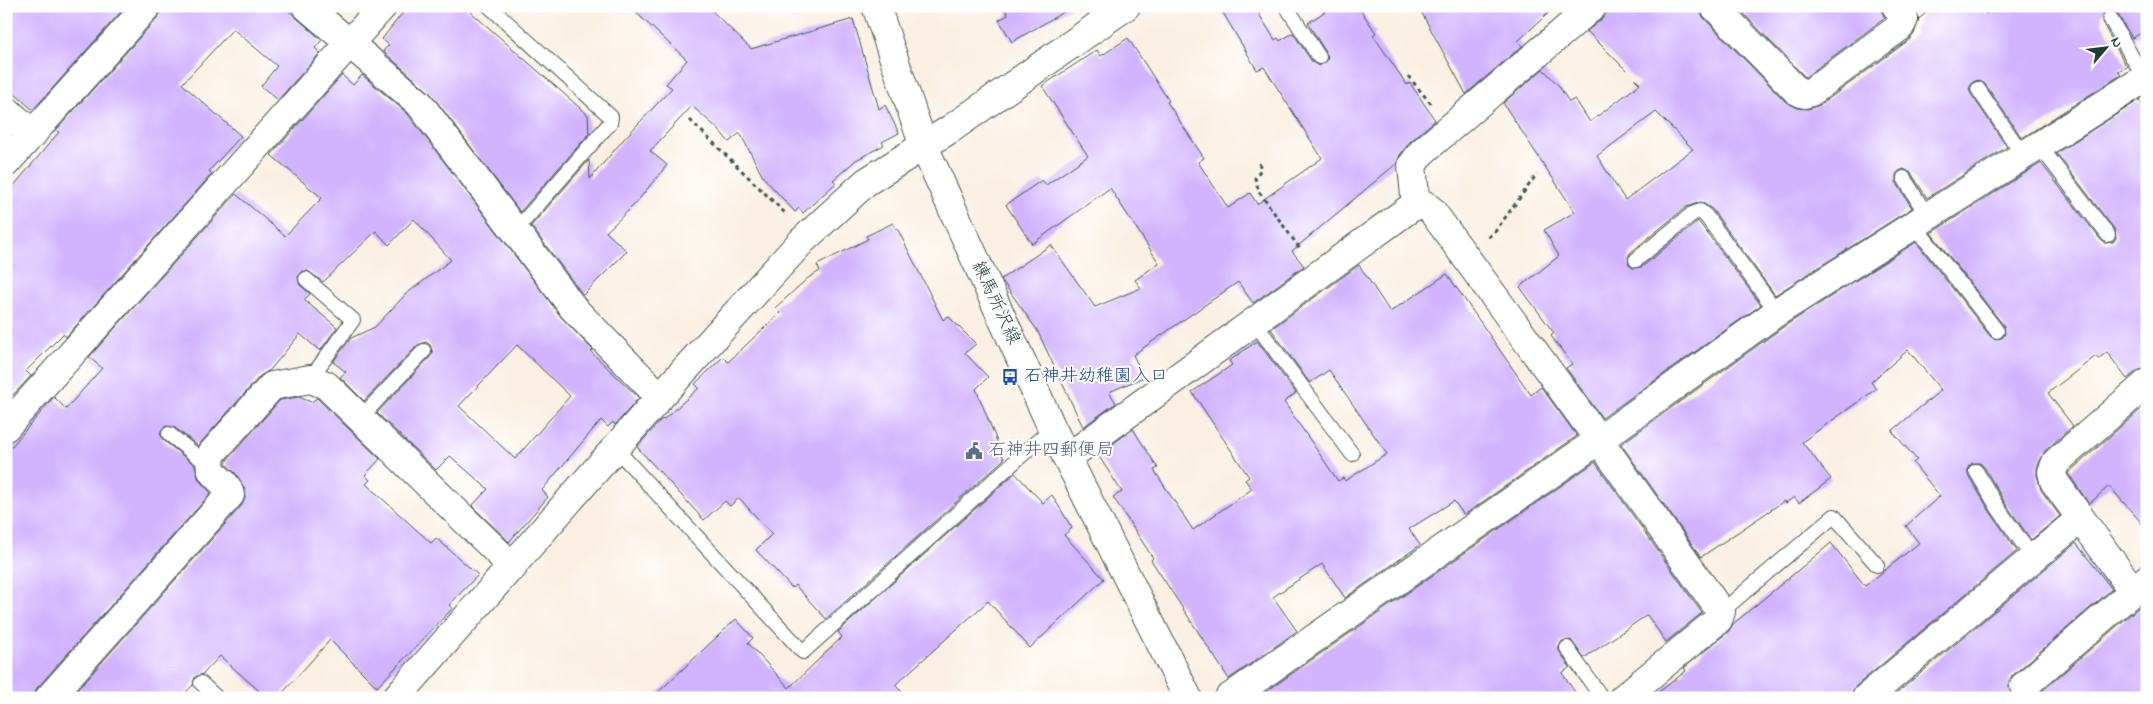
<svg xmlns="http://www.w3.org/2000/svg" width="2153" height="704" viewBox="0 0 2153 704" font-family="'Indie Flower','Klee One',sans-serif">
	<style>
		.building { fill: #d1b3fe; fill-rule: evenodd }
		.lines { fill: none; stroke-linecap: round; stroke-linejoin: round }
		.lane-casing { stroke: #40584e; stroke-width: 16 }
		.street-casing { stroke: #40584e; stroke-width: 30 }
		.primary-casing { stroke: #40584e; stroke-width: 30 }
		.path { stroke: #40584e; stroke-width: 3; stroke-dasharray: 4 4; stroke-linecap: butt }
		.lane { stroke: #fff; stroke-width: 14 }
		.street { stroke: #fff; stroke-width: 28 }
		.primary { stroke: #fff; stroke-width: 28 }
		.labels { text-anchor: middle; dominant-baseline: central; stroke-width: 4; stroke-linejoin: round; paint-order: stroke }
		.street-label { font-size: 18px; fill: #1f3d34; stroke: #fff }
		.transit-label { font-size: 18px; fill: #164399; stroke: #fff; text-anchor: start }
		.service-label { font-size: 18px; fill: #4e5e75; stroke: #fff; text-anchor: start }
	</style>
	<rect width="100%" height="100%" fill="#fff"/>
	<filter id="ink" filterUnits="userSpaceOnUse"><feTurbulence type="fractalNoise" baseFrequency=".02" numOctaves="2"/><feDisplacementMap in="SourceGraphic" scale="10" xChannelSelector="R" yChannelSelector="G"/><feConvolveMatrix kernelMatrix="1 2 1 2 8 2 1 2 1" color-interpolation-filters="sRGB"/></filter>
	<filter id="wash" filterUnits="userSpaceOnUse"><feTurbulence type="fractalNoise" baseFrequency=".0096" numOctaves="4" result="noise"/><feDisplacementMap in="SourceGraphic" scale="20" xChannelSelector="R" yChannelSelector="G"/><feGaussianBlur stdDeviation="1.12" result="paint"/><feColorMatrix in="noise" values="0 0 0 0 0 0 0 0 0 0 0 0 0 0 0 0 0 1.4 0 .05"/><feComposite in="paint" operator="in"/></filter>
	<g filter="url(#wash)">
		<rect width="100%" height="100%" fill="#faefe2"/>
		<g id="blocks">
			<path class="building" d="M 6,6 L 126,6 L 33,110 L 6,86 Z
				M 162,6 L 283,6 L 322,40 L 315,48 L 320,53 L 278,100 L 261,86 L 277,66 L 233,29 L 182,84 L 241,136 L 209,171 L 212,174 L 66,337 L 63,334 L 26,371 L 31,376 L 13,395 L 7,390 L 6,391 L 6,195 L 59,132 L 56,130 L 159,16 Z
				M 408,6 L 464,6 L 588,115 L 589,134 L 520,212 L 431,94 L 383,51 L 389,45 L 382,39 Z
				M 629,6 L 707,6 L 751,49 L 853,19 L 879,109 L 885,105 L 899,133 L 882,142 L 884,145 L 856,160 L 833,180 L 836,183 L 803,213 L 799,208 L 795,212 L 763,177 L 740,133 L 729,142 L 718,129 L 692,106 L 650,151 L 667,165 L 634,205 L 606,232 L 627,251 L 583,295 L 531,226 L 589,160 L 590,179 L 623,140 L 672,88 L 666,84 L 687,60 Z
				M 1003,6 L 1074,6 L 1012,42 L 999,20 L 1008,15 Z
				M 1219,6 L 1254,6 L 1275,40 L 1278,38 L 1280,41 L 1293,33 L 1312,62 L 1319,66 L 1327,61 L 1328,56 L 1308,23 L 1333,6 L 1358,6 L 1376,33 L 1373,35 L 1407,85 L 1410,83 L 1435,120 L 1410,142 L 1400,155 L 1397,163 L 1292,251 L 1304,266 L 1253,303 L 1238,282 L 1133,355 L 1144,377 L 1109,392 L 1116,403 L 1083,427 L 1037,330 L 1001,279 L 1051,245 L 1095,307 L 1141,288 L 1135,280 L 1159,263 L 1110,188 L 1032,244 L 1006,205 L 1042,180 L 1046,185 L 1088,156 L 1042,86 L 1097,50 L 1101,56 L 1128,38 L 1169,101 L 1167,102 L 1204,158 L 1198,162 L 1228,208 L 1250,193 L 1257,204 L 1322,158 L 1264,67 L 1257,70 Z
				M 1418,6 L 1556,6 L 1518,41 L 1522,46 L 1466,94 Z
				M 1608,6 L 1699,6 L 1703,17 L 1786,102 L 1798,108 L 1808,109 L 1820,105 L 1909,40 L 1914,34 L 1919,19 L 1934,6 L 1979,6 L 1986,14 L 1994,6 L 2147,6 L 2147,30 L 2132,38 L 2117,13 L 2111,9 L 2105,11 L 2102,14 L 2102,22 L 2127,67 L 2118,71 L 2121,75 L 2022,138 L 1985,84 L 1978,80 L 1973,82 L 1969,89 L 1971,94 L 2007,147 L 1927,198 L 1911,173 L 1904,169 L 1899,171 L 1896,174 L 1896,182 L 1912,208 L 1775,295 L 1712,209 L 1701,202 L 1686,207 L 1630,253 L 1628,257 L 1629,265 L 1633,268 L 1642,267 L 1698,221 L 1761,305 L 1602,418 L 1566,368 L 1572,364 L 1551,336 L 1554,333 L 1520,287 L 1559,256 L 1544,230 L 1575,212 L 1503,103 L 1543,69 L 1559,86 L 1569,102 L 1575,99 L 1590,122 L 1640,84 L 1587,31 L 1603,18 ZM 1656,112 L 1693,149 L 1625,200 L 1597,156 Z
				M 1753,6 L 1879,6 L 1885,18 L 1805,77 L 1744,14 Z
				M 342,75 L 353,85 L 362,75 L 408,114 L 562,318 L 593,350 L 591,352 L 639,398 L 615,425 L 613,422 L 608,427 L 601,420 L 542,490 L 548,497 L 509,542 L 472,506 L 488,489 L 450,456 L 436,470 L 377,413 L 430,357 L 433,353 L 430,345 L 426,342 L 418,345 L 364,401 L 340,377 L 346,372 L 333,362 L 351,338 L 375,327 L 406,294 L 451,260 L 414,219 L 389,245 L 376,231 L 323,282 L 308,271 L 303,271 L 298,277 L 300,285 L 310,294 L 304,300 L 337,327 L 320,351 L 300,334 L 270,370 L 260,376 L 198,446 L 174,427 L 166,426 L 162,429 L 160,433 L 163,440 L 195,465 L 199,480 L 211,493 L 37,688 L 34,698 L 6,698 L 6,453 L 54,397 L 66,409 L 102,368 L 89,357 L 236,194 L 285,236 L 322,198 L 271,155 ZM 517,345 L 570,396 L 515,459 L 459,406 Z
				M 2139,100 L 2147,110 L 2147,368 L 2137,371 L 2127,379 L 2107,352 L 2098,359 L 2096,356 L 2048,393 L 2073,426 L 2045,451 L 2037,467 L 2037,475 L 2041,490 L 2060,516 L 2031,540 L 2005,503 L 1984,467 L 1980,463 L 1972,463 L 1968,467 L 1968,475 L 1991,513 L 2017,551 L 1856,686 L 1852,692 L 1851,698 L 1651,698 L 1686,671 L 1684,668 L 1728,632 L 1733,624 L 1831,543 L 1865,586 L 1919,543 L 1906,526 L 1940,496 L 1913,463 L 1917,460 L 1892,431 L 1941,390 L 1908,350 L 1871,382 L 1876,389 L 1802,442 L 1831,479 L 1799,503 L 1794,497 L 1786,503 L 1784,501 L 1701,557 L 1621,444 L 1786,325 L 1916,242 L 1990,336 L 1994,339 L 2002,338 L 2005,334 L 2004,326 L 1931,233 L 2041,163 L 2101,240 L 2105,243 L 2113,242 L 2116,238 L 2115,230 L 2056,153 Z
				M 893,223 L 896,229 L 897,228 L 943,320 L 948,316 L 976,344 L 965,353 L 988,377 L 976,389 L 1004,459 L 826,619 L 795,585 L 792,588 L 756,550 L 772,534 L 739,498 L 730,506 L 725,501 L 704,520 L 637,447 L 662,419 L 663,420 L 699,388 L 695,384 L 723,357 L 728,362 L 780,313 L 775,308 L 808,278 L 820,271 L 817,265 L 868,239 L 866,236 Z
				M 1359,265 L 1390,312 L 1447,274 L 1531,395 L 1541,387 L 1577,436 L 1464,515 L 1454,501 L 1409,529 L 1420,545 L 1345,598 L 1322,564 L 1273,597 L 1297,631 L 1229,679 L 1151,560 L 1153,558 L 1113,497 L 1122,492 L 1098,455 L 1133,429 L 1158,468 L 1154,470 L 1193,530 L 1252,489 L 1245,480 L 1249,477 L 1192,392 L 1232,365 L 1229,361 L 1257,341 L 1296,393 L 1284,402 L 1338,481 L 1343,478 L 1345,481 L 1387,454 L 1329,370 L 1310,383 L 1271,329 Z
				M 299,397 L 311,402 L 317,398 L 380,459 L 365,475 L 370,480 L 366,484 L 431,543 L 436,538 L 478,575 L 449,605 L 453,608 L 377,687 L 330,640 L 278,698 L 267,698 L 220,656 L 203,674 L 195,677 L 193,685 L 180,698 L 70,698 L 242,505 L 245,498 L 245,490 L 237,475 L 226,464 L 227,460 L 280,400 Z
				M 2147,404 L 2147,529 L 2109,486 L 2089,504 L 2068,473 Z
				M 1595,462 L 1702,613 L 1666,642 L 1647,615 L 1584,658 L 1571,640 L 1562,641 L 1558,649 L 1570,667 L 1562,673 L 1579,698 L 1257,698 Z
				M 1015,473 L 1043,503 L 1052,495 L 1072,528 L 1064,535 L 1104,579 L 1030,648 L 988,601 L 895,685 L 908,698 L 652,698 L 736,619 L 753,638 L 748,643 L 789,688 L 842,637 L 838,632 Z
				M 2076,543 L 2112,589 L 2013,675 L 2009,680 L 2009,688 L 2014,698 L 1891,698 Z
				M 2147,600 L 2147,698 L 2034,698 Z"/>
		</g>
	</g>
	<g filter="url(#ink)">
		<use href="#blocks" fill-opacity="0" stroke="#40584e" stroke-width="1"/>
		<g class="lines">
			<g class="lane-casing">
				<path id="lane" d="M 489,6 L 611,117 L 610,123 L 515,231
					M 1286,6 L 1319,57
					M 2110,18 L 2144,78
					M 1978,89 L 2023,155
					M 2039,145 L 2108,235
					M 1904,178 L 1927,216
					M 1914,225 L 1997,331
					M 1636,260 L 1692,214 L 1700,211 L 1706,216 L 1777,312
					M 306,279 L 353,320 L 310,379
					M 1255,323 L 1352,454
					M 360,418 L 424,351
					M 169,434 L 198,457 L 209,463
					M 616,449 L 803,652 L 1052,428
					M 1976,471 L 1998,508 L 2033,558
					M 1721,612 L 1834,516 L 1877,565
					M 1567,648 L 1602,698
					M 201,683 L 217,698"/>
			</g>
			<g class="street-casing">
				<path id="street" d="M 306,6 L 419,103 L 574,309 L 660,397
					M 1714,6 L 1797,91 L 1804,94 L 1811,92 L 1900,27 L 1904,19 L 1896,6
					M 6,110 L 33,134
					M 6,163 L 147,6
					M 1416,206 L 1412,165 L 1422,152 L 1593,6
					M 6,427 L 383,6
					M 1067,458 L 1409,209 L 1416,206 L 1425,205 L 1432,211 L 1599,440 L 1721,612 L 1718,620 L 1623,698
					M 2133,591 L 2054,481 L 2052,472 L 2056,462 L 2147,383
					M 2024,686 L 2147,579
					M 49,698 L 230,495 C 226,475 204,480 212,453 L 272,386 L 310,379 L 326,385 L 513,567
					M 396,698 L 660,397 L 802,241 L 866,182 L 952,128 L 1126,6
					M 1229,698 L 1599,440 L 1777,312 L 2147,77
					M 1866,698 L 2080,519"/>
			</g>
			<g class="primary-casing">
				<path id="primary" d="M 876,6 L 923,144 L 1052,428 L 1188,698"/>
			</g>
			<path class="path" d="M 1408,76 L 1432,105
				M 690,120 L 786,214
				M 1259,163 L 1261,169 L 1255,178 L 1259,192 L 1301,250
				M 1488,237 L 1494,233 L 1537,174"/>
			<use href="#lane" class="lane"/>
			<use href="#street" class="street"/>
			<use href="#primary" class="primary"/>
		</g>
	</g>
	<defs>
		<g id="bus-bare" transform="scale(1.35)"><path d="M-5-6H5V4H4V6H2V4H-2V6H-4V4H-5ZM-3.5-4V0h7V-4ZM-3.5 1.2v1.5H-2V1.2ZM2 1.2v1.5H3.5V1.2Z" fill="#1a4fb4" stroke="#fff" stroke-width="2.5" paint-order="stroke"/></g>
		<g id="civic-bare" transform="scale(1.35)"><path d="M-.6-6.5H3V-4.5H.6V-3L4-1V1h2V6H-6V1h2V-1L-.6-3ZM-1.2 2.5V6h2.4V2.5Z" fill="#5c6f8a" stroke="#fff" stroke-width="2.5" paint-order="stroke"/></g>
	</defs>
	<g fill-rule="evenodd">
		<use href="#bus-bare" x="1010" y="377"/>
		<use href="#civic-bare" x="974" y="451"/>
	</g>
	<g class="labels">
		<g class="street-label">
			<text transform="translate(995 303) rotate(65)">練馬所沢線</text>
		</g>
		<g class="transit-label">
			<text x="1024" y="377">石神井幼稚園入口</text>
		</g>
		<g class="service-label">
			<text x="988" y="451">石神井四郵便局</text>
		</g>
	</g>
	<rect width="2153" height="704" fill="none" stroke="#fff" stroke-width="25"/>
	<g transform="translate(2106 48) rotate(62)" stroke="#ffffff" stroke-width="4" paint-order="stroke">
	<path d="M0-4L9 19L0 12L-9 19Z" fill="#1f3d34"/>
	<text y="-8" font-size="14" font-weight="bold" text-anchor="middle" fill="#1f3d34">N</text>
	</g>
</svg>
